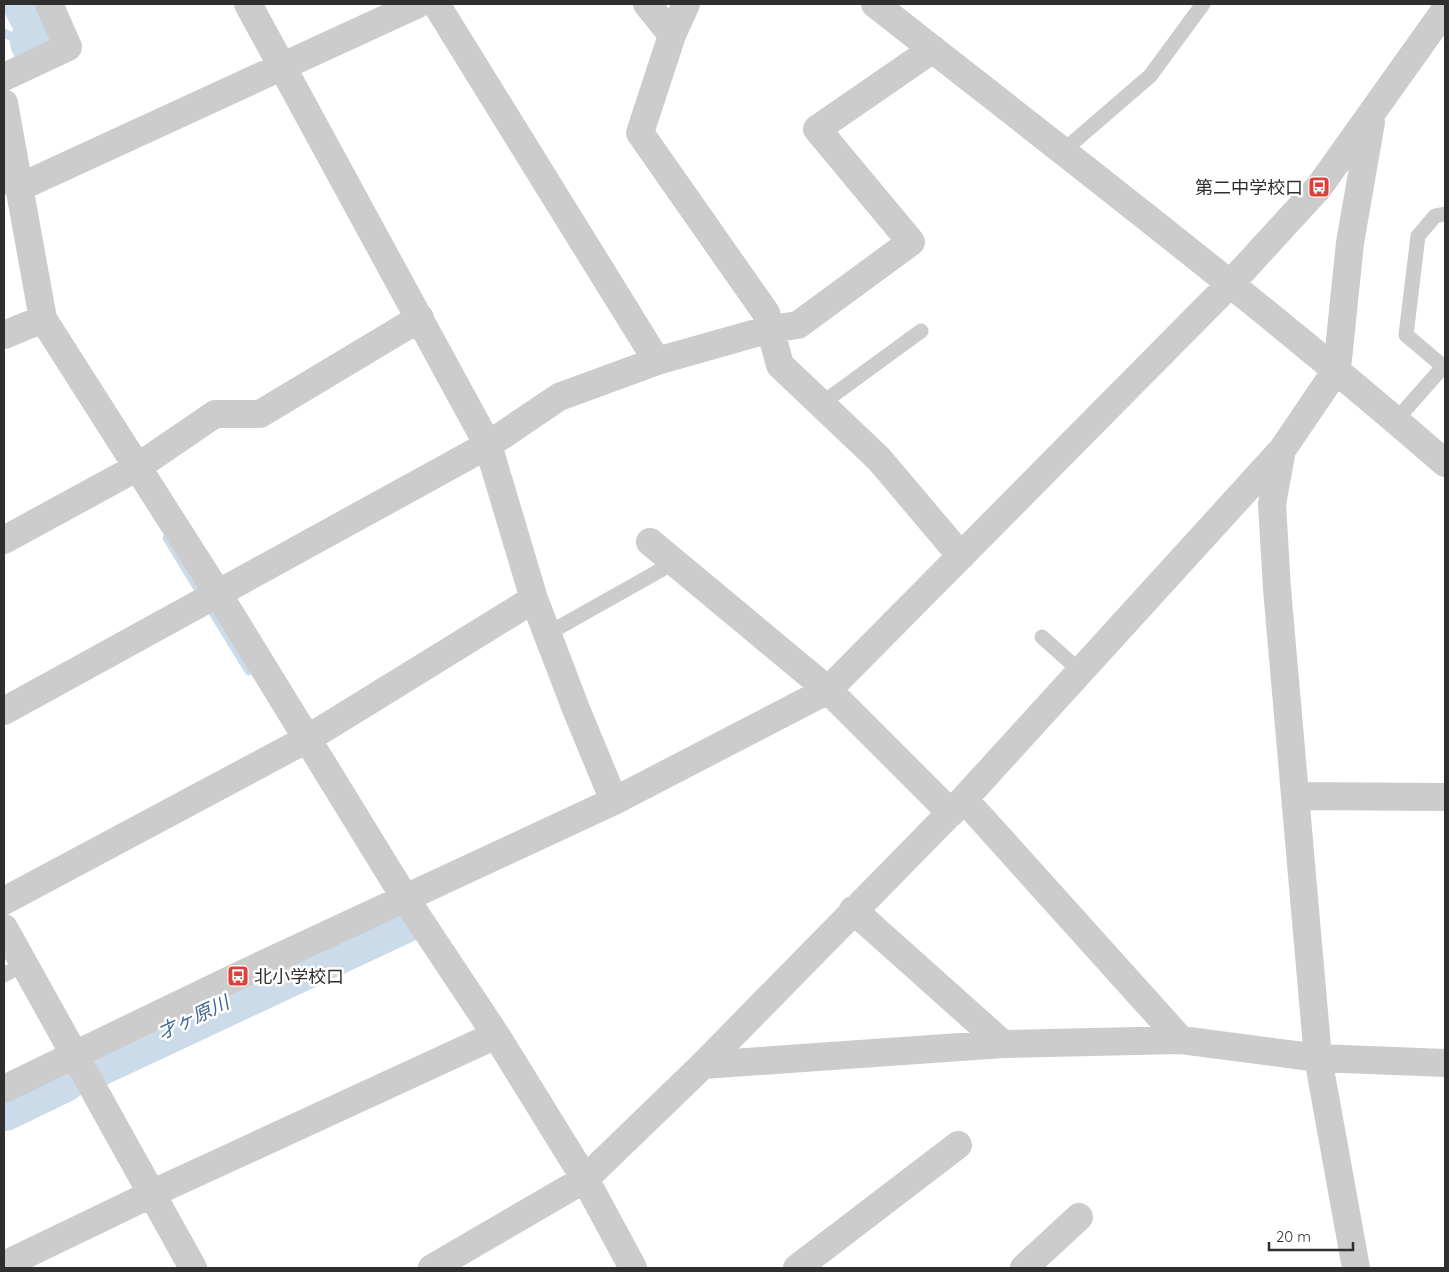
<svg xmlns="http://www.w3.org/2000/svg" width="1449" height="1272" viewBox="0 0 1449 1272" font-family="Quicksand,'Noto Sans JP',sans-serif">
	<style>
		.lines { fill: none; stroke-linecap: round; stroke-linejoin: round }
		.stream { stroke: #cbdbea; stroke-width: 9 }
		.river { stroke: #cbdbea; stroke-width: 50 }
		.service { stroke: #ccc; stroke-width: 15 }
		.minor { stroke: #ccc; stroke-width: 28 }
		.labels { text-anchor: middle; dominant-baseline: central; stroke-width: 5; stroke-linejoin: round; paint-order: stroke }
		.poi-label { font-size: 18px; fill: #2f2f2f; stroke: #fff; text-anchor: end }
		.water-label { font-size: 19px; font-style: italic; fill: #41688d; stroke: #fff }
	</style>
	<rect width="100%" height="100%" fill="#fff"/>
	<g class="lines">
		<path class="stream" d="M 4,33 C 16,39 26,46 38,36
			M 167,538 L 197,587
			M 212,611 L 249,671"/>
		<path class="river" d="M 28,4 L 40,27 L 35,42
			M 92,1064 L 404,918
			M 4,1106 L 62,1078"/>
		<path class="service" d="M 1063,151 L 1150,76 L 1203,4
			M 1445,214 L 1435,216 L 1418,236 L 1406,335 L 1445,368
			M 821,404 L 921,331
			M 1396,420 L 1443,367
			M 547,634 L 675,562
			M 1042,637 L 1080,671
			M 4,975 L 24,964"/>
		<path class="minor" d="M 248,4 L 488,445 L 534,599 L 576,709 L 614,801
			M 436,4 L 657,361
			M 647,4 L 672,35
			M 686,4 L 672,35 L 640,133 L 766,313 L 780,365 L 879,459 L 961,556
			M 875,4 C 1067,155 1261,303 1445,463
			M 4,77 L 68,47 L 49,4
			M 4,103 L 43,319 L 217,592 L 405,898 L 496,1035 L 585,1179 L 633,1268
			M 18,188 L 418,4
			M 4,335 L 43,319
			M 4,540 L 136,468 L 215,414 L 260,414 L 420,318
			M 650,542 L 828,690 L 951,813
			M 4,711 L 488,445 L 559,397 L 657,361 L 770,329 L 798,325 L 911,242 L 817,129 L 933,49
			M 1295,796 L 1445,797
			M 964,799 L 1181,1040
			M 4,901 L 307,739 L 534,599
			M 853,910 L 1003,1044
			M 4,928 L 193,1268
			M 703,1065 L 1003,1044 L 1181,1040 L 1318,1058 L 1445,1063
			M 4,1089 L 238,976 L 614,801 L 828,690 L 1231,283 L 1319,187 L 1445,10
			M 4,1265 L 166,1187 L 496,1035
			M 432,1268 L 585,1179 L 703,1065 L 964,799 L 1282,450
			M 797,1268 L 958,1145
			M 1024,1268 L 1079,1217
			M 1356,1268 L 1318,1058 L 1277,589 L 1272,504 L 1282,450 L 1337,369 L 1350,243 L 1371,122"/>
	</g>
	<defs>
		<g id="bus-square" transform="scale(1.125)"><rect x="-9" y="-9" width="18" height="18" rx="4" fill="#dd403b" stroke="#fff"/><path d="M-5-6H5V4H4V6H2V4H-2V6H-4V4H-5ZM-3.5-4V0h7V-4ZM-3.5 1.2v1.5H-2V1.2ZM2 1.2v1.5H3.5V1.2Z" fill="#fff"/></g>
	</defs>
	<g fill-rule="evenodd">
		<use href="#bus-square" x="1319" y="187"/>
		<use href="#bus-square" x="238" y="976"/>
	</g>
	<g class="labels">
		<g class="poi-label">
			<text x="1303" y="187">第二中学校口</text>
			<text x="254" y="976" text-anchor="start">北小学校口</text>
		</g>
		<g class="water-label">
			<text transform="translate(193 1017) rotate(-25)">才ヶ原川</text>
		</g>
	</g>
	<rect width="1449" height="1272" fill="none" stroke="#2f2f2f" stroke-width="10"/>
	<path d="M1269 1242v8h84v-8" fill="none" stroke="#2f2f2f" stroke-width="2.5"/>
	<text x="1276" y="1242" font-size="15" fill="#2f2f2f" stroke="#ffffff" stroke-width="4" paint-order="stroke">20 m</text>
</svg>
